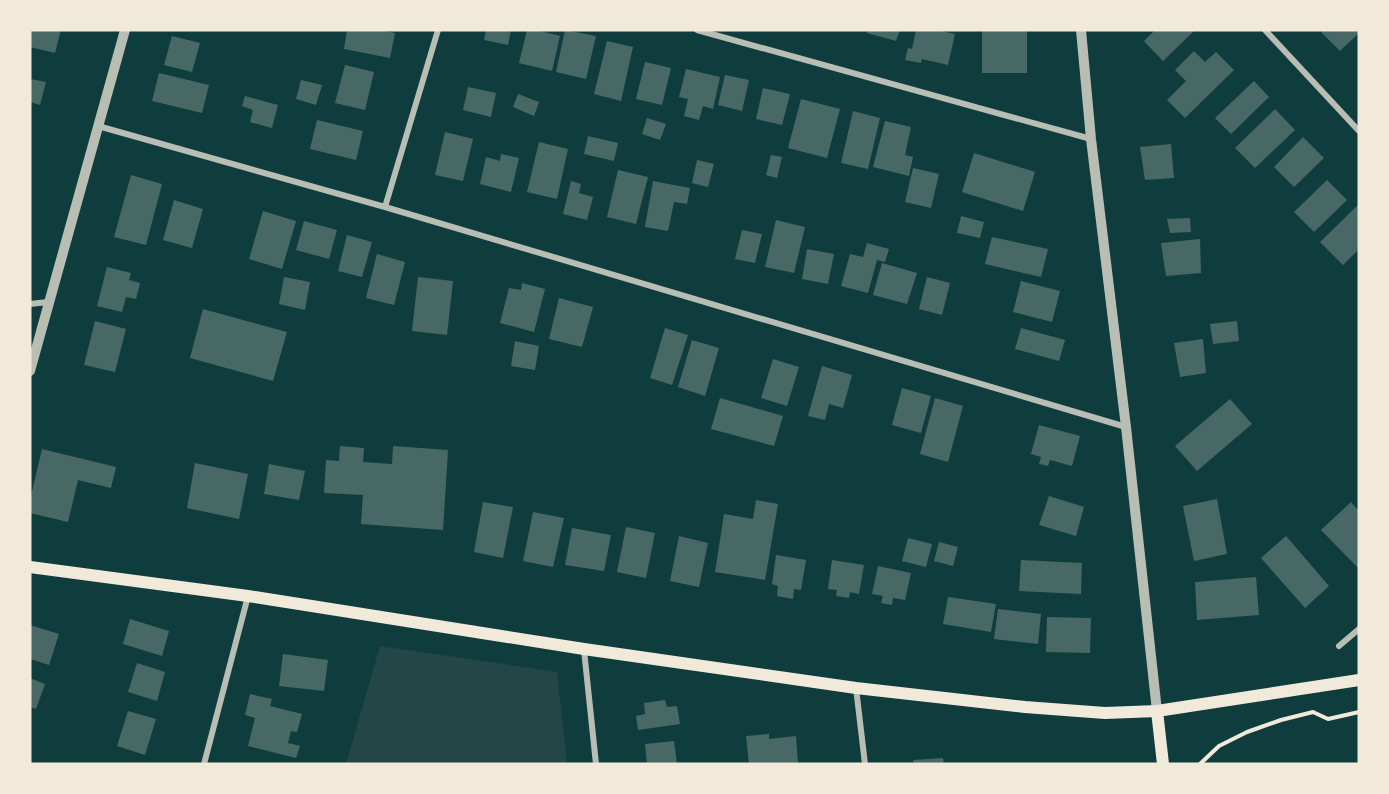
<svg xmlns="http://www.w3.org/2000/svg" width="1389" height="794" viewBox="0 0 1389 794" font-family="Spectral,serif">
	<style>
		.green { fill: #244646 }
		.building { fill: #486865 }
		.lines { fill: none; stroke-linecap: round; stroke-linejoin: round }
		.path { stroke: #f1e9da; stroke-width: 4 }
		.minor { stroke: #b8beb3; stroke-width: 6 }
		.tertiary { stroke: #b8beb3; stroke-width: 10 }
		.secondary { stroke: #f1e9da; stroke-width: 12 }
	</style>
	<rect width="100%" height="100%" fill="#0f3d3e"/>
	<path class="green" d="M 380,646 L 557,672 L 567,764 L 346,764 Z"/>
	<path class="building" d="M 30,30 L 61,30 L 55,53 L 30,47 Z
		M 347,30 L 379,30 L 395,33 L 390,58 L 344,49 Z
		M 486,30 L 511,30 L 508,45 L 484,40 Z
		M 527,30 L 537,30 L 560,36 L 552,71 L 519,63 Z
		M 565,30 L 596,36 L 586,79 L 556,72 Z
		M 867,30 L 900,30 L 896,41 L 867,33 Z
		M 916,30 L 938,30 L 955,34 L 948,65 L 922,59 L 921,63 L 905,60 L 908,48 L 912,49 Z
		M 982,30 L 1027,30 L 1027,73 L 982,73 Z
		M 1155,30 L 1195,30 L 1163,61 L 1144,41 Z
		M 1323,30 L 1359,30 L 1359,33 L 1340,51 L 1321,32 Z
		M 172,36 L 200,43 L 192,72 L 164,65 Z
		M 607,41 L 633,47 L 621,101 L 594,94 Z
		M 1194,51 L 1205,62 L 1216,52 L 1234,70 L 1185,118 L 1167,100 L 1186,81 L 1175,70 Z
		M 645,62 L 671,68 L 662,105 L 636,99 Z
		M 345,65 L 374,72 L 365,110 L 335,103 Z
		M 686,69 L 720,77 L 713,109 L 703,106 L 699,120 L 684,116 L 688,99 L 679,97 Z
		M 159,73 L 209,85 L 202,113 L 152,101 Z
		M 725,75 L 749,80 L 742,111 L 718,105 Z
		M 30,79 L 46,82 L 40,105 L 30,102 Z
		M 301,80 L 322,85 L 316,105 L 296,99 Z
		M 1254,81 L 1269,97 L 1231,134 L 1215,118 Z
		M 468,87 L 496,93 L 491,117 L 463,110 Z
		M 763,88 L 790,94 L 782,125 L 756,119 Z
		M 518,94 L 539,102 L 534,116 L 513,107 Z
		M 245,96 L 278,105 L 272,128 L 250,122 L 253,110 L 242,106 Z
		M 801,99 L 840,109 L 827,158 L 788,148 Z
		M 1275,109 L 1295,130 L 1255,168 L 1235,148 Z
		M 853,111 L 880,118 L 868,169 L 841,163 Z
		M 647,118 L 666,124 L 660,140 L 642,134 Z
		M 317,120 L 363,131 L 356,160 L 310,149 Z
		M 885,121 L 911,127 L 905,155 L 913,157 L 909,176 L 873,167 Z
		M 445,132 L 473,139 L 463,181 L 435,175 Z
		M 588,136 L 618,143 L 614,161 L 584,154 Z
		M 1303,137 L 1324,158 L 1294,187 L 1274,167 Z
		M 539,142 L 568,149 L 557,199 L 527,192 Z
		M 1171,144 L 1174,178 L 1145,180 L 1140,147 Z
		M 974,153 L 1035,172 L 1023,211 L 962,192 Z
		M 501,154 L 519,158 L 511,192 L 480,184 L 486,157 L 500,161 Z
		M 771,155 L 782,157 L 777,178 L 766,175 Z
		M 697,160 L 714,164 L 708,187 L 692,183 Z
		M 913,168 L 939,174 L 931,208 L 905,202 Z
		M 618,170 L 648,177 L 636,224 L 607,217 Z
		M 131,175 L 162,184 L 146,245 L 114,237 Z
		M 1327,180 L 1347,200 L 1314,232 L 1294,212 Z
		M 571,181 L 581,184 L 579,193 L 593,197 L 587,220 L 563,214 Z
		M 653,181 L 690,188 L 687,204 L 674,202 L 668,231 L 645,227 Z
		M 174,200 L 203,209 L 192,248 L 163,240 Z
		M 1359,204 L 1359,249 L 1343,265 L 1320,242 Z
		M 263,211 L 296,221 L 282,269 L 249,259 Z
		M 961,216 L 984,222 L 980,238 L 957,233 Z
		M 1190,218 L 1191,232 L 1170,233 L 1167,219 Z
		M 776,220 L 805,227 L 794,273 L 765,267 Z
		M 304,221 L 337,230 L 329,259 L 296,250 Z
		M 742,230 L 762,234 L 755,263 L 735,259 Z
		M 347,235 L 372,242 L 362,277 L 338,271 Z
		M 992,237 L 1048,249 L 1041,277 L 985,264 Z
		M 1200,239 L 1201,273 L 1166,276 L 1161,243 Z
		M 867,243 L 889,249 L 885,262 L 877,260 L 868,293 L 841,286 L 850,254 L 863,257 Z
		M 807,249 L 834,254 L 828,284 L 802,279 Z
		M 377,254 L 405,262 L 394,305 L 366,298 Z
		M 882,263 L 917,273 L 907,304 L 873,295 Z
		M 107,267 L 131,273 L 129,280 L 140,283 L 136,299 L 126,297 L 122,312 L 97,306 Z
		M 284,277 L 310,282 L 305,310 L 279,304 Z
		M 418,277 L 453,281 L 447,335 L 412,331 Z
		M 927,277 L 950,283 L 942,315 L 919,309 Z
		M 1021,281 L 1060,291 L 1052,322 L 1013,312 Z
		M 522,283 L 545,289 L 534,332 L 500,323 L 509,288 L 521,290 Z
		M 559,298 L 593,307 L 582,347 L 549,339 Z
		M 203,309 L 287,332 L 273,381 L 190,358 Z
		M 95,321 L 126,329 L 115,372 L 84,365 Z
		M 1237,321 L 1239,341 L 1213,344 L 1210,324 Z
		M 665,328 L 688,335 L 672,385 L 650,378 Z
		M 1021,328 L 1065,340 L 1059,361 L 1015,349 Z
		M 1203,339 L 1206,373 L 1180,377 L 1174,343 Z
		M 692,340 L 719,348 L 705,396 L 678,387 Z
		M 515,341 L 539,346 L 535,370 L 511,366 Z
		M 773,359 L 799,367 L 787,406 L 761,398 Z
		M 822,366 L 852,375 L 843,408 L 829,404 L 825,420 L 808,416 Z
		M 902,388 L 931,396 L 921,433 L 892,425 Z
		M 720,398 L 783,416 L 774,446 L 711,429 Z
		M 935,398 L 963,406 L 948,462 L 920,454 Z
		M 1230,399 L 1252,424 L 1197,471 L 1175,446 Z
		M 1039,425 L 1080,436 L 1072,466 L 1050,460 L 1048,466 L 1039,464 L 1041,457 L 1031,454 Z
		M 340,446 L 364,448 L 363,462 L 392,464 L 393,446 L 448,450 L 443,530 L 361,524 L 363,495 L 324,493 L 326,460 L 339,461 Z
		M 42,449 L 116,467 L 111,488 L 78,480 L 68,522 L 30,513 L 30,500 Z
		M 195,463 L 248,474 L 239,519 L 187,508 Z
		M 269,464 L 305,471 L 299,500 L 264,494 Z
		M 1049,496 L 1084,507 L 1076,536 L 1039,525 Z
		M 1217,499 L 1227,554 L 1194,561 L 1183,506 Z
		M 756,500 L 778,504 L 765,580 L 715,572 L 724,514 L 753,519 Z
		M 483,502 L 513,507 L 503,558 L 474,552 Z
		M 1351,502 L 1359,511 L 1359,569 L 1321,530 Z
		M 533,512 L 564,518 L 553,567 L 523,561 Z
		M 626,527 L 655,533 L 646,578 L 617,572 Z
		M 572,528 L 611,535 L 604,571 L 565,565 Z
		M 679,536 L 708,543 L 699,587 L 670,581 Z
		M 1286,536 L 1329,586 L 1305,608 L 1261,558 Z
		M 908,538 L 932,544 L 926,567 L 902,561 Z
		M 939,542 L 958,547 L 953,566 L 934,561 Z
		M 776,555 L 806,560 L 801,590 L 794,589 L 793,599 L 777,596 L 778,586 L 772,584 Z
		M 832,560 L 864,565 L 859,594 L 850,592 L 849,598 L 836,596 L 837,590 L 828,589 Z
		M 1021,560 L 1082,563 L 1081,594 L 1019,591 Z
		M 878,566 L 911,573 L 905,600 L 893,598 L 892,605 L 881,603 L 883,596 L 872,594 Z
		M 1256,577 L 1259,615 L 1197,620 L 1195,582 Z
		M 948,597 L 996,604 L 991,632 L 943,624 Z
		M 998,609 L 1041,614 L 1038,644 L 994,639 Z
		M 1047,617 L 1091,618 L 1090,653 L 1046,652 Z
		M 130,619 L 169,631 L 162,656 L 123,644 Z
		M 30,625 L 59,634 L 49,665 L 30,659 Z
		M 283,654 L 328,660 L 324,691 L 279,686 Z
		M 137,663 L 165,672 L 157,701 L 128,692 Z
		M 30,678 L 45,684 L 36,709 L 30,707 Z
		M 250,694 L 272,699 L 270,706 L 302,714 L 297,732 L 291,731 L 288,743 L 300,746 L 296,758 L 248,746 L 255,718 L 245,715 Z
		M 665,700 L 667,707 L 677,706 L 680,724 L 638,730 L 636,716 L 645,714 L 644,703 Z
		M 128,711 L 156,719 L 145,755 L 117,746 Z
		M 769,734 L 769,739 L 796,736 L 798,764 L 749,764 L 746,736 Z
		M 674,741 L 677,764 L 647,764 L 645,744 Z
		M 943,758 L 944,764 L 914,764 L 913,760 Z"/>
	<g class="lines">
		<path class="path" d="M 1200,764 L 1219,746 L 1247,732 L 1281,720 L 1313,712 L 1328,719 L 1359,712"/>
		<path class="minor" d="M 697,30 L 1091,139
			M 1265,30 L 1359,131
			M 98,126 L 385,207 L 1126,427
			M 385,207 L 438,30
			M 30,304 L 48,302
			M 1339,646 L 1359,629
			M 584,650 L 596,764
			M 856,688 L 865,764
			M 204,764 L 248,596"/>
		<path class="tertiary" d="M 1081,30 L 1091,139 L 1126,427 L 1157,711
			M 30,371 L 125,30"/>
		<path class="secondary" d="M 30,567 L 248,596 L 584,649 L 856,688 L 1025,707 L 1105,713 L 1157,711 L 1359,680
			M 1157,711 L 1163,764"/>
	</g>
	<rect width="1389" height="794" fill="none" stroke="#f1e9da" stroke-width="63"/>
</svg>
